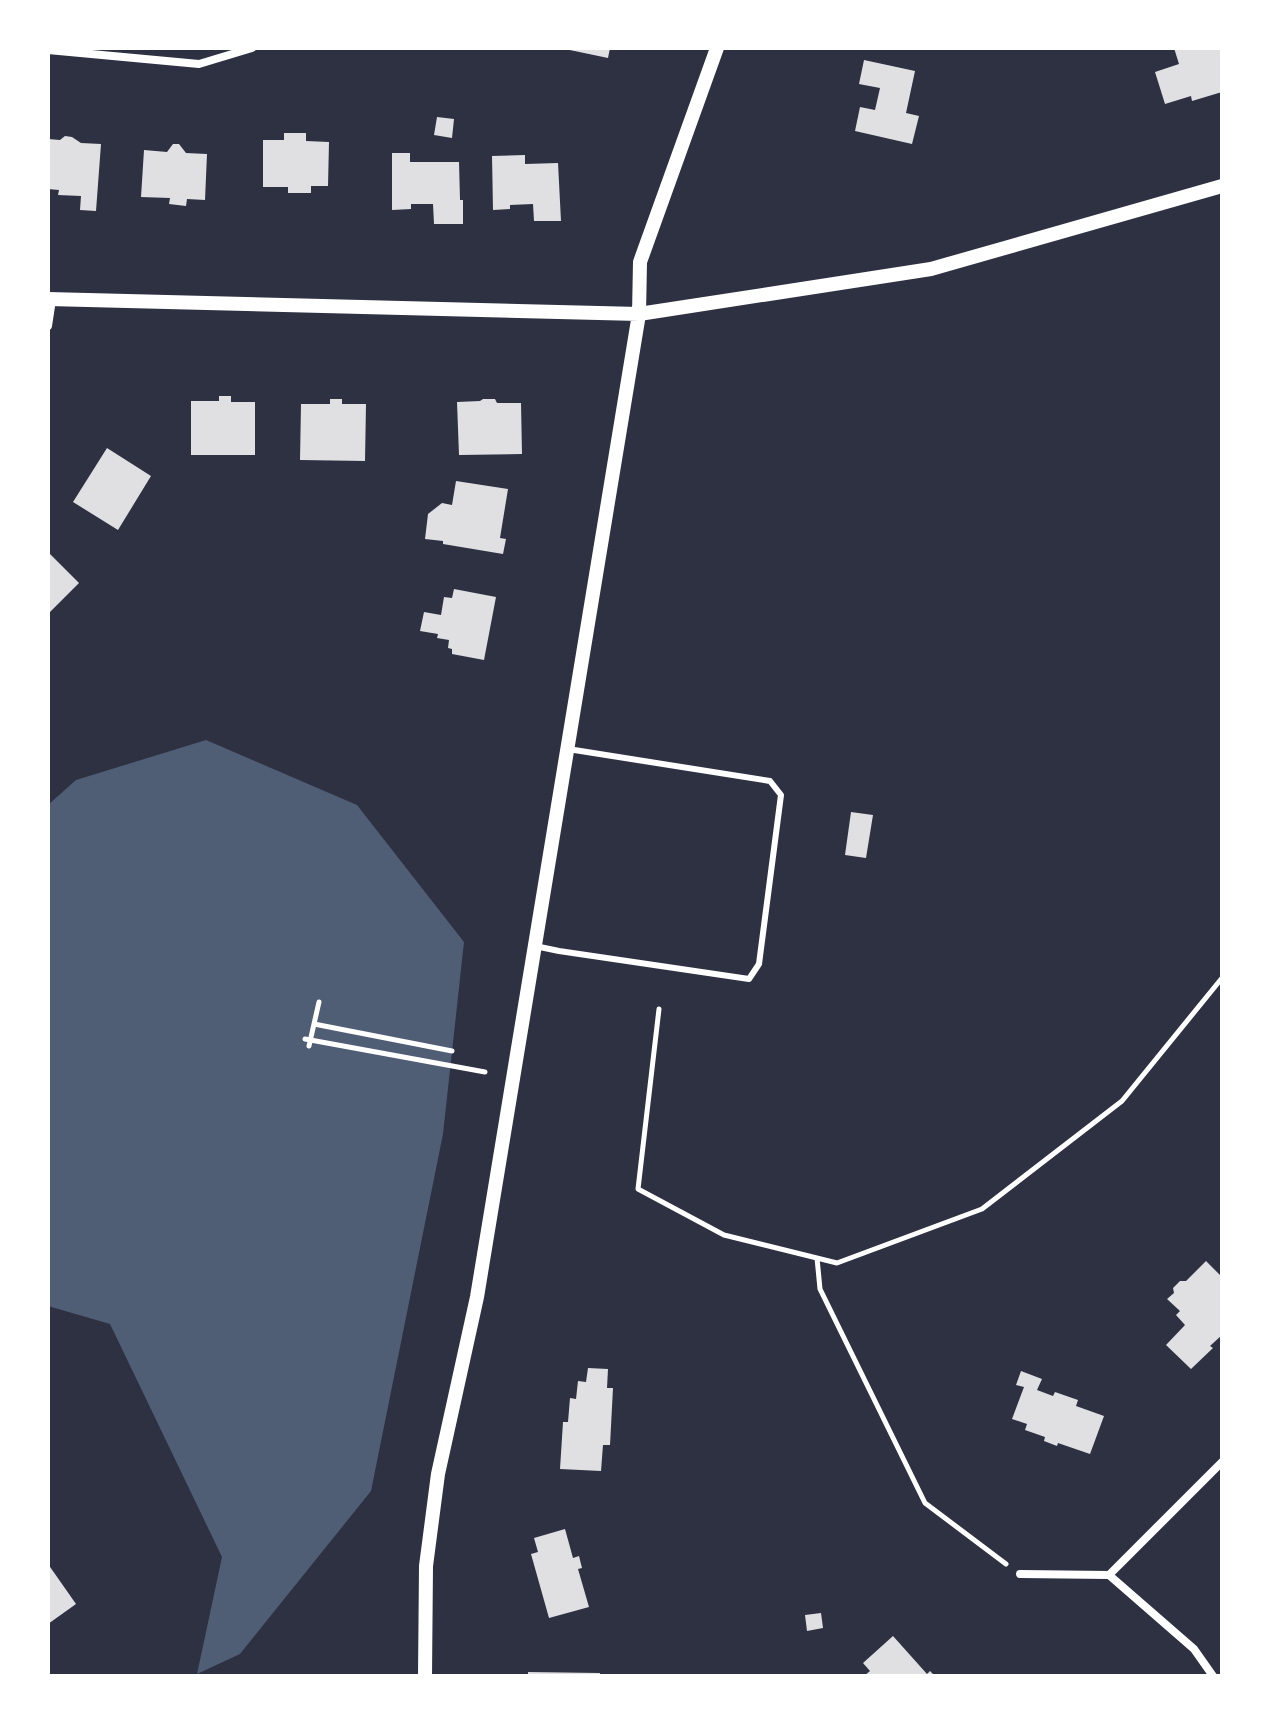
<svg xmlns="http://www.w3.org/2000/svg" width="1270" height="1724" viewBox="0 0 1270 1724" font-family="Karla,sans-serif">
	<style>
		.water { fill: #4f5d75 }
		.building { fill: #e0e0e3 }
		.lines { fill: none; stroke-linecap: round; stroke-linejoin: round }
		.path { stroke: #fff; stroke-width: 5 }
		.service { stroke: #fff; stroke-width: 6 }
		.minor { stroke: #fff; stroke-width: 8 }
		.tertiary { stroke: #fff; stroke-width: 14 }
	</style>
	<rect width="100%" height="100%" fill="#2d3142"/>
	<path class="water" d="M 206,740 L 357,805 L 464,942 L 443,1134 L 371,1491 L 240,1654 L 197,1674 L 222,1557 L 110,1324 L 48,1306 L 48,805 L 76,780 Z"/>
	<path class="building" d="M 565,48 L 610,48 L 608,58 L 565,49 Z
		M 1174,48 L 1222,48 L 1222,92 L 1192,101 L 1191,96 L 1165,104 L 1155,72 L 1179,64 Z
		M 864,60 L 915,71 L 906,113 L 919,116 L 912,144 L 855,131 L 860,107 L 875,110 L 880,88 L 859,84 Z
		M 437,117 L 454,119 L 452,138 L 434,135 Z
		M 284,133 L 306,133 L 306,141 L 329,142 L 328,186 L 311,186 L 311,193 L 288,193 L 288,187 L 263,187 L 263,140 L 284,140 Z
		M 65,136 L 72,137 L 81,143 L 101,144 L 96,211 L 80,210 L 81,196 L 58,195 L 59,190 L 48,189 L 48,139 L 60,140 Z
		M 173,144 L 179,144 L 186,153 L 207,154 L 205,200 L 187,199 L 186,206 L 169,204 L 170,198 L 141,197 L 144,150 L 167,152 Z
		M 392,153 L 410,153 L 410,162 L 459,162 L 460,200 L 463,200 L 463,224 L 434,224 L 433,204 L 411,204 L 411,209 L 392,210 Z
		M 525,155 L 525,164 L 558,163 L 561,221 L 534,221 L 533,204 L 510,205 L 510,209 L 493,210 L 492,156 Z
		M 219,396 L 231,396 L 231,402 L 255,402 L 255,455 L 191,455 L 191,401 L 219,401 Z
		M 330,399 L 342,399 L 342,404 L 366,404 L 365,461 L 300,460 L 301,404 L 330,404 Z
		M 483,399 L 495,399 L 497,403 L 521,403 L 522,454 L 459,455 L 457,402 L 480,401 Z
		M 107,448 L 151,476 L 118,530 L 73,502 Z
		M 456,481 L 508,489 L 500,538 L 506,539 L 503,554 L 443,544 L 443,541 L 425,539 L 428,514 L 442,503 L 452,505 Z
		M 48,552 L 79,583 L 48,614 Z
		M 454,589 L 496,597 L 484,660 L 452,654 L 452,649 L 448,648 L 449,640 L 437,638 L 438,634 L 420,631 L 424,612 L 441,615 L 444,597 L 452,598 Z
		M 851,812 L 873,815 L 866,858 L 845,855 Z
		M 1206,1261 L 1222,1277 L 1222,1335 L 1210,1346 L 1213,1348 L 1191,1369 L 1166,1345 L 1185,1325 L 1176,1315 L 1180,1311 L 1167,1299 L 1174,1293 L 1173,1288 L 1180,1281 L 1186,1281 Z
		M 588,1368 L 608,1369 L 607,1388 L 613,1388 L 610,1445 L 603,1445 L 601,1471 L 560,1469 L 563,1422 L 568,1422 L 570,1398 L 576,1399 L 578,1381 L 586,1382 Z
		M 1021,1371 L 1042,1379 L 1037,1390 L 1053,1396 L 1055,1392 L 1078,1400 L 1076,1406 L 1104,1416 L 1090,1454 L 1058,1443 L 1057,1446 L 1044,1441 L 1045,1437 L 1025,1430 L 1027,1424 L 1012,1419 L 1024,1387 L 1016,1385 Z
		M 565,1529 L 573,1558 L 579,1556 L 582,1568 L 578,1569 L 589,1607 L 549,1618 L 531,1554 L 538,1552 L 534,1538 Z
		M 48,1564 L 76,1604 L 48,1624 Z
		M 821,1613 L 823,1628 L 807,1631 L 805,1615 Z
		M 893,1636 L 927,1674 L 930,1671 L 935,1676 L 864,1676 L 870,1671 L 863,1663 Z
		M 528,1672 L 600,1673 L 600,1676 L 528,1676 Z"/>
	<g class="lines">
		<path class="path" d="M 659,1009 L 638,1189 L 724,1235 L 837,1263 L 982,1209 L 1122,1101 L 1222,978
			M 314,1024 L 452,1051
			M 305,1039 L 485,1072
			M 309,1046 L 319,1002
			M 817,1258 L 820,1289 L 925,1503 L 1006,1564"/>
		<path class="service" d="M 535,946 L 559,951 L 749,979 L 759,964 L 781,795 L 770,781 L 568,749"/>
		<path class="minor" d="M 48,50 L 199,64 L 252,48
			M 48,326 L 52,300
			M 1020,1574 L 1109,1575 L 1222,1462
			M 1109,1575 L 1194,1649 L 1213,1676"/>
		<path class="tertiary" d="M 48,299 L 639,314 L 931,269 L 1222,186
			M 425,1676 L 426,1566 L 438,1474 L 477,1297 L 639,314 L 640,262 L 717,48"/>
	</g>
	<rect width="1270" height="1724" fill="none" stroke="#ffffff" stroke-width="100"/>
</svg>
